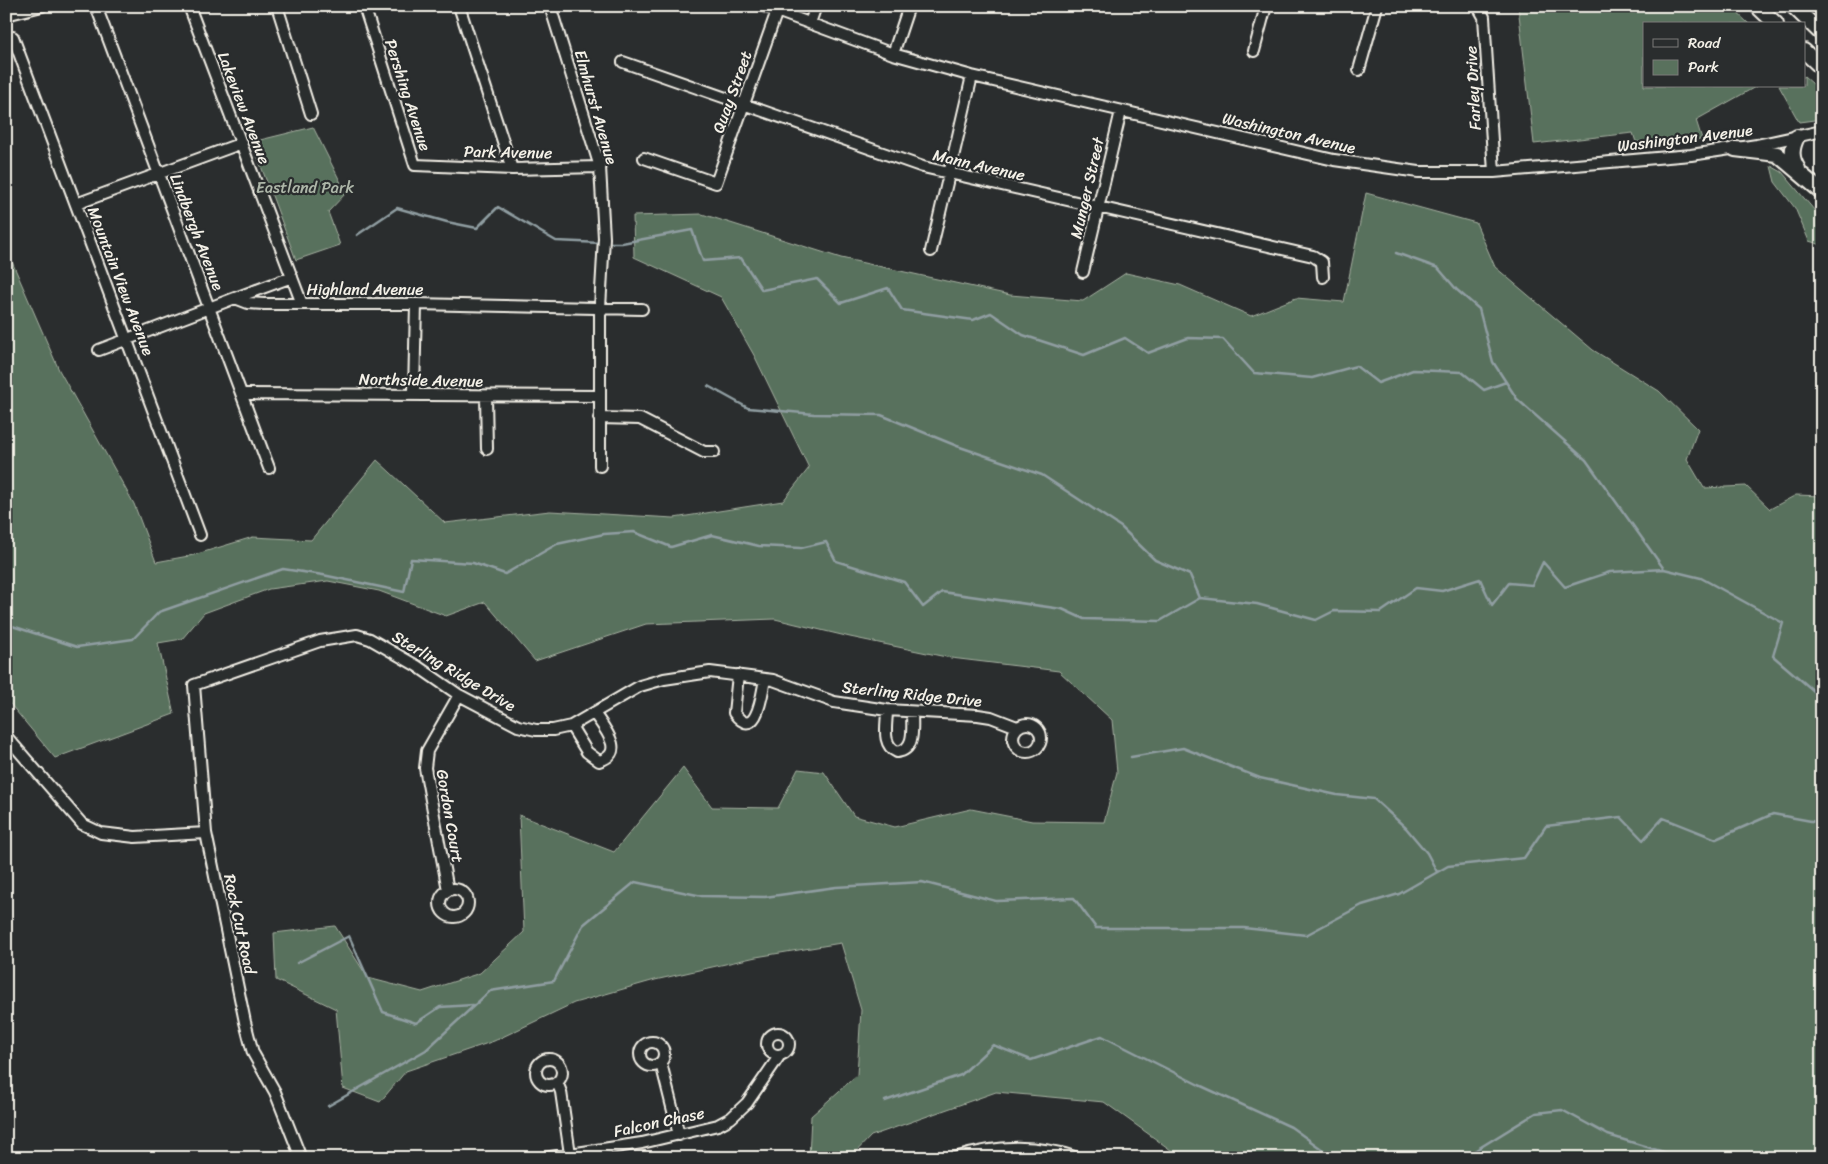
<svg xmlns="http://www.w3.org/2000/svg" width="1828" height="1164" viewBox="0 0 1828 1164" font-family="Sriracha,sans-serif">
	<style>
		.green { fill: #59715d; stroke: #a6b1a2 }
		.lines { fill: none; stroke-linecap: round; stroke-linejoin: round }
		.stream { stroke: #909ea2; stroke-width: 2.5 }
		.minor-casing { stroke: #f4f1e8; stroke-width: 14 }
		.highway-casing { stroke: #f4f1e8; stroke-width: 18 }
		.minor { stroke: #2a2d2e; stroke-width: 10 }
		.highway { stroke: #2a2d2e; stroke-width: 14 }
		.labels { text-anchor: middle; dominant-baseline: central; stroke-width: 4.5; stroke-linejoin: round; paint-order: stroke }
		.street-label { font-size: 16px; fill: #f4f1e8; stroke: #2a2d2e }
		.park-label { font-size: 16px; fill: #aeb7a9; stroke: #2a2d2e }
	</style>
	<rect width="100%" height="100%" fill="#2a2d2e"/>
	<filter id="ink" filterUnits="userSpaceOnUse"><feTurbulence type="fractalNoise" baseFrequency=".02" numOctaves="2"/><feDisplacementMap in="SourceGraphic" scale="10" xChannelSelector="R" yChannelSelector="G"/><feConvolveMatrix kernelMatrix="1 2 1 2 8 2 1 2 1" color-interpolation-filters="sRGB"/></filter>
	<g filter="url(#ink)">
		<path class="green" d="M 1518,6 L 1730,6 L 1749,24 L 1644,24 L 1644,86 L 1757,86 L 1696,120 L 1702,139 L 1636,142 L 1633,133 L 1534,144 Z
			M 1804,76 L 1822,92 L 1822,119 L 1799,122 L 1779,86 L 1804,86 Z
			M 313,127 L 346,193 L 328,212 L 340,245 L 296,260 L 252,142 Z
			M 1771,166 L 1782,172 L 1815,211 L 1822,214 L 1822,245 L 1809,241 L 1795,208 L 1775,182 Z
			M 1366,193 L 1476,223 L 1495,267 L 1593,350 L 1659,391 L 1698,429 L 1687,459 L 1704,488 L 1746,486 L 1770,509 L 1796,495 L 1822,496 L 1822,1158 L 1182,1158 L 1104,1102 L 996,1092 L 871,1136 L 850,1158 L 809,1158 L 811,1116 L 857,1075 L 861,1010 L 841,943 L 756,957 L 655,980 L 574,1003 L 494,1041 L 406,1071 L 380,1102 L 343,1088 L 336,1009 L 276,980 L 274,933 L 335,926 L 368,978 L 422,992 L 480,973 L 524,932 L 519,815 L 614,852 L 683,768 L 712,807 L 778,808 L 798,769 L 824,772 L 854,816 L 895,827 L 971,809 L 1032,821 L 1104,822 L 1117,772 L 1112,720 L 1059,671 L 951,658 L 850,637 L 775,619 L 646,624 L 535,661 L 485,602 L 446,616 L 379,591 L 328,581 L 269,589 L 204,613 L 182,639 L 158,643 L 174,714 L 55,758 L 6,699 L 6,248 L 59,370 L 134,504 L 156,562 L 194,555 L 253,537 L 311,540 L 377,460 L 445,523 L 550,511 L 674,518 L 783,501 L 809,468 L 755,357 L 721,297 L 634,257 L 633,216 L 702,214 L 841,258 L 1010,295 L 1083,301 L 1126,273 L 1180,285 L 1251,316 L 1296,298 L 1344,302 Z"/>
		<g class="lines">
			<path class="stream" d="M 357,235 L 397,208 L 447,222 L 477,228 L 498,207 L 556,241 L 601,243
				M 606,243 L 622,243 L 692,230 L 703,261 L 741,258 L 762,290 L 817,279 L 841,303 L 888,288 L 902,310 L 973,320 L 991,313 L 1023,335 L 1084,355 L 1125,338 L 1148,353 L 1188,338 L 1223,339 L 1254,373 L 1312,378 L 1356,366 L 1378,383 L 1413,370 L 1462,372 L 1484,390 L 1506,382
				M 1396,253 L 1438,268 L 1457,290 L 1479,309 L 1493,362 L 1517,399 L 1586,460 L 1664,569 L 1701,578 L 1783,623 L 1773,656 L 1822,698
				M 708,386 L 748,408 L 814,414 L 881,415 L 957,446 L 1042,475 L 1121,527 L 1155,560 L 1190,575 L 1200,598
				M 6,624 L 77,647 L 133,639 L 159,612 L 283,569 L 323,575 L 404,592 L 411,559 L 473,563 L 505,574 L 557,544 L 604,534 L 634,532 L 671,547 L 712,535 L 759,546 L 801,548 L 826,542 L 836,561 L 904,582 L 923,607 L 942,592 L 1062,609 L 1084,619 L 1160,621 L 1200,598 L 1257,604 L 1316,620 L 1334,611 L 1381,612 L 1416,588 L 1442,591 L 1480,579 L 1492,605 L 1509,583 L 1532,585 L 1543,562 L 1565,587 L 1610,572 L 1664,569
				M 1131,757 L 1183,748 L 1260,778 L 1337,795 L 1374,799 L 1406,828 L 1427,853 L 1437,872
				M 297,963 L 349,936 L 383,1012 L 416,1023 L 440,1007 L 473,1005
				M 885,1101 L 961,1075 L 993,1045 L 1031,1060 L 1102,1036 L 1199,1085 L 1291,1127 L 1334,1158
				M 328,1106 L 426,1050 L 490,991 L 554,981 L 583,925 L 635,882 L 702,896 L 765,897 L 836,887 L 922,882 L 996,901 L 1074,898 L 1096,928 L 1244,928 L 1306,935 L 1362,905 L 1399,894 L 1448,866 L 1524,858 L 1546,826 L 1621,817 L 1643,840 L 1663,818 L 1716,839 L 1773,814 L 1822,823
				M 1463,1158 L 1536,1113 L 1562,1110 L 1608,1135 L 1683,1158"/>
			<g class="minor-casing">
				<path id="minor" d="M 96,6 L 269,468
					M 189,6 L 302,304
					M 277,6 L 311,114
					M 364,6 L 415,165 L 512,169 L 600,167
					M 459,6 L 512,169
					M 550,6 L 600,167 L 604,238 L 600,308 L 600,466
					M 763,6 L 893,54 L 972,76 L 1334,160 L 1419,172 L 1494,172 L 1691,155 L 1757,145 L 1822,131
					M 1475,6 L 1479,8 L 1484,17 L 1494,172
					M 6,15 L 42,6
					M 810,23 L 816,6
					M 13,37 L 200,535
					M 1254,51 L 1266,6
					M 893,54 L 909,6
					M 623,62 L 923,167 L 1313,256 L 1322,262 L 1323,277
					M 1359,70 L 1377,6
					M 644,158 L 716,183 L 777,11
					M 76,204 L 242,143
					M 931,251 L 972,76
					M 1083,272 L 1121,111
					M 235,298 L 292,277
					M 99,350 L 235,298 L 248,303 L 264,304 L 416,304 L 642,309
					M 414,393 L 416,304
					M 242,394 L 600,396
					M 486,396 L 487,449
					M 599,418 L 640,419 L 704,452 L 714,452
					M 738,675 L 734,713 C 757,743 762,693 765,679
					M 887,710 C 887,725 881,745 897,752 C 916,750 912,727 912,712
					M1013 738a14 14 0 1 1 28 0a14 14 0 1 1-28 0Z
					M 571,726 L 587,752 L 599,761 C 627,753 604,728 594,713
					M 6,736 L 82,824 L 101,833 L 135,837 L 206,833
					M440 903a14 14 0 1 1 28 0a14 14 0 1 1-28 0Z
					M 448,890 L 425,768 L 427,751 L 459,695
					M767 1044a11 11 0 1 1 22 0a11 11 0 1 1-22 0Z
					M640 1054a12 12 0 1 1 24 0a12 12 0 1 1-24 0Z
					M536 1072a13 13 0 1 1 26 0a13 13 0 1 1-26 0Z
					M 661,1063 L 679,1135
					M 557,1082 L 561,1092 L 570,1154
					M 301,1158 L 275,1092 L 253,1053 L 245,1022 L 206,833 L 194,685 L 320,641 L 357,635 L 370,639 L 417,666 L 459,695 L 518,726 L 536,730 L 553,730 L 571,726 L 640,686 L 664,679 L 710,672 L 773,680 L 834,702 L 887,710 L 978,715 L 991,717 L 1017,727
					M 544,1158 L 642,1143 L 718,1125 L 731,1118 L 747,1103 L 780,1055
					M 955,1158 C 995,1145 1038,1144 1078,1158"/>
			</g>
			<g class="highway-casing">
				<path id="highway" d="M 1757,6 L 1776,24
					M 1793,6 L 1822,34
					M 1804,51 L 1822,68
					M 1797,137 C 1791,149 1791,158 1798,169
					M 1735,149 L 1777,154 L 1822,192"/>
			</g>
			<use href="#minor" class="minor"/>
			<use href="#highway" class="highway"/>
		</g>
	</g>
	<g class="labels">
		<g class="street-label">
			<text transform="translate(1473 88) rotate(-93)">Farley Drive</text>
			<text transform="translate(732 92) rotate(-70)">Quay Street</text>
			<text transform="translate(408 95) rotate(72)">Pershing Avenue</text>
			<text transform="translate(596 107) rotate(74)">Elmhurst Avenue</text>
			<text transform="translate(244 108) rotate(69)">Lakeview Avenue</text>
			<text transform="translate(1289 133) rotate(13)">Washington Avenue</text>
			<text transform="translate(1685 138) rotate(-7)">Washington Avenue</text>
			<text transform="translate(508 152) rotate(1)">Park Avenue</text>
			<text transform="translate(979 165) rotate(13)">Mann Avenue</text>
			<text transform="translate(1087 188) rotate(-77)">Munger Street</text>
			<text transform="translate(197 232) rotate(69)">Lindbergh Avenue</text>
			<text transform="translate(121 281) rotate(69)">Mountain View Avenue</text>
			<text x="365" y="289">Highland Avenue</text>
			<text transform="translate(421 380) rotate(1)">Northside Avenue</text>
			<text transform="translate(454 671) rotate(31)">Sterling Ridge Drive</text>
			<text transform="translate(912 694) rotate(6)">Sterling Ridge Drive</text>
			<text transform="translate(450 816) rotate(80)">Gordon Court</text>
			<text transform="translate(240 924) rotate(78)">Rock Cut Road</text>
			<text transform="translate(659 1122) rotate(-12)">Falcon Chase</text>
		</g>
		<g class="park-label">
			<text x="305" y="187">Eastland Park</text>
		</g>
	</g>
	<rect width="1828" height="1164" fill="none" stroke="#2a2d2e" stroke-width="25"/>
	<rect x="12" y="12" width="1803" height="1139" fill="none" stroke="#f4f1e8" stroke-width="2" filter="url(#ink)"/>
	<rect x="1643" y="22" width="162" height="65" fill="#2a2d2e" stroke="#7b7b78"/>
	<rect x="1653" y="39" width="25" height="8" fill="#2a2d2e" stroke="#7b7b78"/>
	<text x="1688" y="48" font-size="15" fill="#f4f1e8">Road</text>
	<rect x="1653" y="60" width="25" height="15" fill="#59715d" stroke="#7b7b78"/>
	<text x="1688" y="72" font-size="15" fill="#f4f1e8">Park</text>
</svg>
